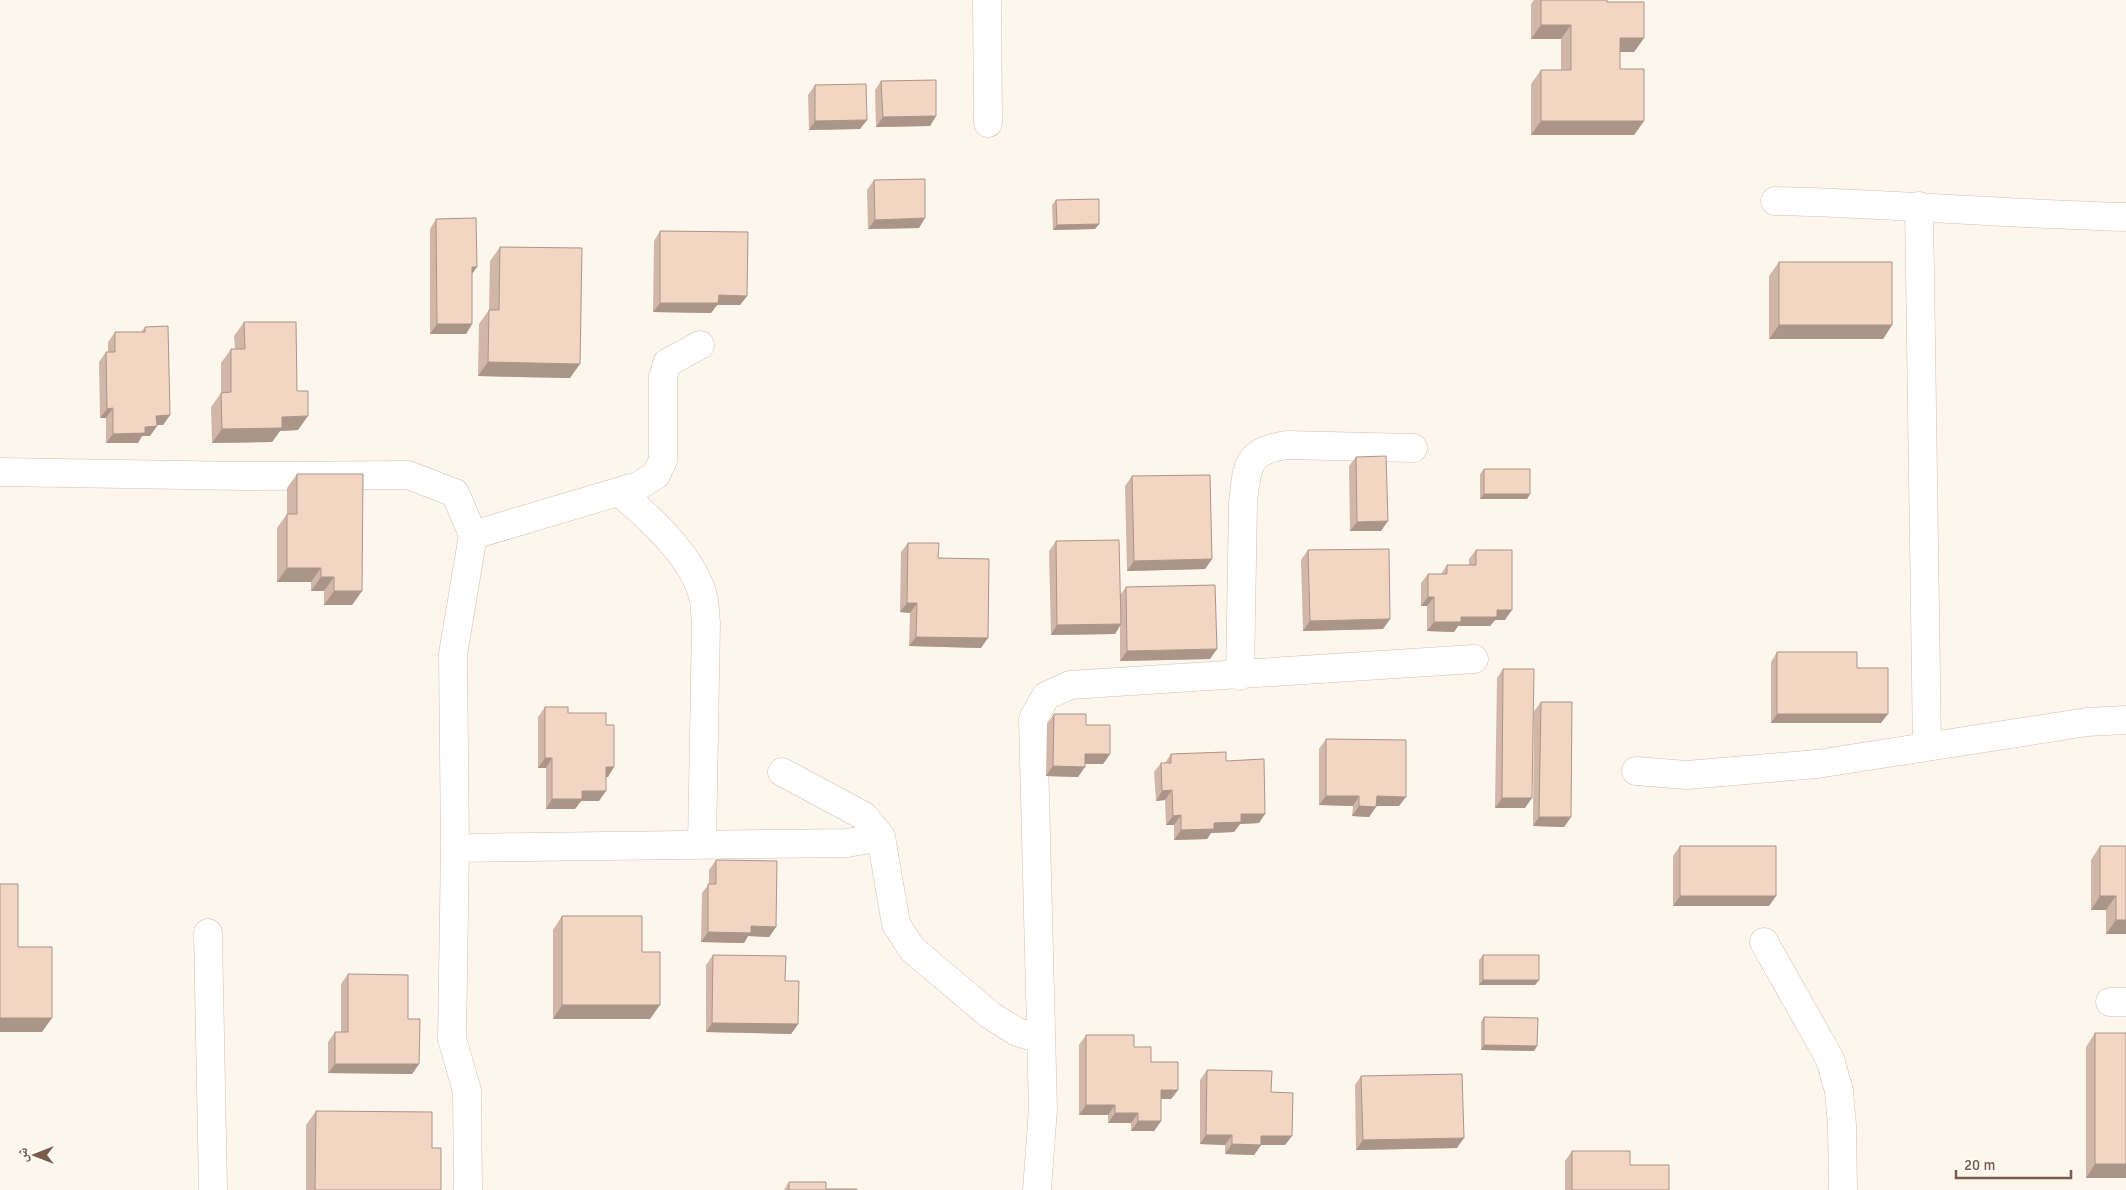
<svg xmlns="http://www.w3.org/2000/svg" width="2126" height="1190" viewBox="0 0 2126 1190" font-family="Signika,'Noto Naskh Arabic',sans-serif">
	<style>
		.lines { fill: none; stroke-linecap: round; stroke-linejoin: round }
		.minor-casing { stroke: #d1beb0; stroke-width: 29 }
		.minor { stroke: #fff; stroke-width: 28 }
		.wall { fill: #d1b7a8 }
		.shaded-wall { fill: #aa9588 }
		.building { fill: #f3d5c3; stroke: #aa9588 }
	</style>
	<rect width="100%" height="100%" fill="#fdf6ec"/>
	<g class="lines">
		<g class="minor-casing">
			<path id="minor" d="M 987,0 L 988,123
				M 1775,201 C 1892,204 2009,214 2126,217
				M 1919,206 L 1927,746
				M 0,472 L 243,476 L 408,475 L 455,493 L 473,535 L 453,654 L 455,848 L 452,1039 L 467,1091 L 468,1190
				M 619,492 C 650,518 695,558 704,600 C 705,607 705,615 706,623 L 702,844
				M 473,535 L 638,486 L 656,475 L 663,460 L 663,377 L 667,363 L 700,345
				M 1240,676 L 1243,503 C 1247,466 1246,451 1287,445 L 1413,448
				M 1636,771 L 1687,775 L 1817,764 L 2087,722 L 2126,720
				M 782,772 L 864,816 L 881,837 L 896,924 L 912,949 L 990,1015 L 1017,1032 L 1041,1039
				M 455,848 L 847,843 L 881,837
				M 208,933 L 213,1190
				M 1764,942 L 1830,1059 L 1839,1091 L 1842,1125 L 1843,1190
				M 2110,1002 L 2126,1002
				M 1037,1190 L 1043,1109 L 1033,719 L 1046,696 L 1070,685 L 1474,659"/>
		</g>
		<use href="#minor" class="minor"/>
	</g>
	<path class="wall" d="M 1534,0 L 1607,0 L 1607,2 L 1644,38 L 1634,52 L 1620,52 L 1620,69 L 1644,121 L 1634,135 L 1531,135 L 1531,84 L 1541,70 L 1561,70 L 1561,39 L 1531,39 L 1531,4 Z
		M 881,81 L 936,116 L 930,126 L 876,127 L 875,90 Z
		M 815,85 L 867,120 L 860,129 L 809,130 L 808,95 Z
		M 874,180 L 919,228 L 868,229 L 867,190 Z
		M 1056,200 L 1099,224 L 1095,229 L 1053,230 L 1052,205 Z
		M 436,219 L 477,267 L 472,274 L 472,324 L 466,334 L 430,334 L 430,229 Z
		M 660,231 L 747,296 L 740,305 L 717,305 L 711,313 L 653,312 L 654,241 Z
		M 500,247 L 570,378 L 478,376 L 479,324 L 489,310 L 490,261 Z
		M 1779,262 L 1892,325 L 1883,339 L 1769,339 L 1769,276 Z
		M 244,322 L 298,430 L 280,431 L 272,442 L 212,443 L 211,407 L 221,393 L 221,363 L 231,349 L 235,349 L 234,336 Z
		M 145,327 L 170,415 L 163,425 L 157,425 L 150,436 L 142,436 L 138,443 L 106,443 L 106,418 L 100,418 L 99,362 L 106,352 L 108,352 L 108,342 L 115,332 L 141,332 Z
		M 1356,457 L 1381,531 L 1350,531 L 1349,466 Z
		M 1484,469 L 1530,494 L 1527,499 L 1480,499 L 1480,474 Z
		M 297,474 L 362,591 L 352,605 L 324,605 L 324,591 L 311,591 L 311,582 L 277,582 L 277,528 L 287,514 L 287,488 Z
		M 1132,476 L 1212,559 L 1205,569 L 1127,571 L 1125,486 Z
		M 1056,541 L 1121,594 L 1126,587 L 1210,659 L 1120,661 L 1120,626 L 1115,634 L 1051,635 L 1049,551 Z
		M 908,543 L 938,558 L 981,648 L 909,646 L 910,613 L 900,612 L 901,552 Z
		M 1308,550 L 1390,619 L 1383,629 L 1303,631 L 1301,560 Z
		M 1476,550 L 1505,620 L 1495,620 L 1490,626 L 1458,626 L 1454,632 L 1427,631 L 1427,606 L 1421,606 L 1421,583 L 1428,574 L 1441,574 L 1447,565 L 1469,565 L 1469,559 Z
		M 1777,652 L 1857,668 L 1881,723 L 1771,723 L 1771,662 Z
		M 1503,669 L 1525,808 L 1495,808 L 1497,678 Z
		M 1541,702 L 1571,817 L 1564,827 L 1533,826 L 1534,711 Z
		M 545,707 L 568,713 L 608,777 L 606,777 L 599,801 L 581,801 L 575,809 L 546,809 L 546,768 L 538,768 L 538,717 Z
		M 1054,714 L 1086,725 L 1110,754 L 1103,764 L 1085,764 L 1078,777 L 1046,776 L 1047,724 Z
		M 1326,739 L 1399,806 L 1376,806 L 1369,817 L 1352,816 L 1353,806 L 1319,805 L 1319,749 Z
		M 1171,754 L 1226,761 L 1259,823 L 1240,824 L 1234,832 L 1211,833 L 1207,839 L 1174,840 L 1174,825 L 1166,825 L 1165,800 L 1156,801 L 1154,772 L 1161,763 L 1165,763 Z
		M 1680,846 L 1769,906 L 1673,906 L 1673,856 Z
		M 2100,846 L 2126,846 L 2126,934 L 2106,934 L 2106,910 L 2091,910 L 2091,860 Z
		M 716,860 L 776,927 L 769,937 L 748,936 L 744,943 L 701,942 L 702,893 L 709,884 L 709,870 Z
		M 562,916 L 642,952 L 650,1019 L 553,1019 L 553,930 Z
		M 713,955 L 785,981 L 798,1024 L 791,1034 L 706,1032 L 706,965 Z
		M 1483,955 L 1539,980 L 1535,985 L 1479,985 L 1479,960 Z
		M 348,974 L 408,1019 L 419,1064 L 412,1074 L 328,1073 L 328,1042 L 335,1032 L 341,1032 L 341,984 Z
		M 1484,1017 L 1537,1046 L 1534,1051 L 1481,1050 L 1481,1022 Z
		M 2095,1033 L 2126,1178 L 2086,1178 L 2086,1047 Z
		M 1086,1035 L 1134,1047 L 1151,1062 L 1178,1090 L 1171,1099 L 1161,1099 L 1161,1121 L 1154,1131 L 1131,1131 L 1131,1123 L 1108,1123 L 1108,1115 L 1079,1115 L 1079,1045 Z
		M 1207,1070 L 1271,1092 L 1285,1145 L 1261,1145 L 1254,1155 L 1225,1154 L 1225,1145 L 1200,1144 L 1200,1080 Z
		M 1361,1076 L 1457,1148 L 1356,1150 L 1355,1085 Z
		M 316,1111 L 432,1148 L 441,1190 L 306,1190 L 306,1125 Z
		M 1572,1151 L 1630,1165 L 1669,1190 L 1565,1190 L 1565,1161 Z
		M 789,1182 L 826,1189 L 857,1190 L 784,1190 Z"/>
	<path class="shaded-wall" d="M 1541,25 L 1571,25 L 1561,39 L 1531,39 Z
		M 1620,38 L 1644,38 L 1634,52 L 1610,52 Z
		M 936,116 L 930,126 L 876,127 L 883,117 Z
		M 867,120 L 860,129 L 809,130 L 815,121 Z
		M 1541,121 L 1644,121 L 1634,135 L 1531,135 Z
		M 925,218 L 919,228 L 868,229 L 875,220 Z
		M 1099,224 L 1095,229 L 1053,230 L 1057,225 Z
		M 472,267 L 477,267 L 470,276 Z
		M 719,295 L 747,296 L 740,305 L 717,305 L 711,313 L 653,312 L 660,303 Z
		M 437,324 L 472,324 L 466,334 L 430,334 Z
		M 1779,325 L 1892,325 L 1883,339 L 1769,339 Z
		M 488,362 L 580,364 L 570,378 L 478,376 Z
		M 113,408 L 106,418 L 100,418 L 107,409 Z
		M 170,415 L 163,425 L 149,425 L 156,416 Z
		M 308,416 L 298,430 L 280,431 L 272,442 L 212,443 L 222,429 L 282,417 Z
		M 157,426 L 150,436 L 142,436 L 138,443 L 106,443 L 113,434 L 145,427 Z
		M 1484,494 L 1530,494 L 1527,499 L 1480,499 Z
		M 1388,521 L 1381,531 L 1350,531 L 1357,522 Z
		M 1212,559 L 1205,569 L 1127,571 L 1134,561 Z
		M 287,568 L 321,568 L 311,582 L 277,582 Z
		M 321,577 L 334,577 L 324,591 L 311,591 Z
		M 334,591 L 362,591 L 352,605 L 324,605 Z
		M 1428,597 L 1434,597 L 1427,606 L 1421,606 Z
		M 907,603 L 917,603 L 910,613 L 900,612 Z
		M 1497,610 L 1512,610 L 1505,620 L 1495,620 L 1490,626 L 1458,626 L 1454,632 L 1427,631 L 1434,622 Z
		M 1390,619 L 1383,629 L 1303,631 L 1310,621 Z
		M 1121,624 L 1115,634 L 1051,635 L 1057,625 Z
		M 916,637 L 988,638 L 981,648 L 909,646 Z
		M 1217,649 L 1210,659 L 1120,661 L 1127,651 Z
		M 1777,714 L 1888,714 L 1881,723 L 1771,723 Z
		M 1085,754 L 1110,754 L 1103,764 L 1078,764 Z
		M 545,758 L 552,758 L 546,768 L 538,768 Z
		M 1053,766 L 1085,767 L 1078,777 L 1046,776 Z
		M 606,767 L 614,767 L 608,777 L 599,777 Z
		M 1172,790 L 1165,800 L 1156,801 L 1162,791 Z
		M 582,791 L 606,791 L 599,801 L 581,801 L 575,809 L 546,809 L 552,799 Z
		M 1326,796 L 1359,796 L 1353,806 L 1319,805 Z
		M 1377,796 L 1406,797 L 1399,806 L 1370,806 Z
		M 1502,798 L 1532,798 L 1525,808 L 1495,808 Z
		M 1359,806 L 1376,807 L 1369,817 L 1352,816 Z
		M 1241,814 L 1265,814 L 1259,823 L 1240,824 L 1234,832 L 1211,833 L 1207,839 L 1174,840 L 1181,830 L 1214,823 Z
		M 1181,815 L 1174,825 L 1166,825 L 1173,816 Z
		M 1539,817 L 1571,817 L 1564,827 L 1533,826 Z
		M 1680,896 L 1776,896 L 1769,906 L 1673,906 Z
		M 2100,896 L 2116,896 L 2106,910 L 2091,910 Z
		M 2116,920 L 2126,920 L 2126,934 L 2106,934 Z
		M 751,926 L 776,927 L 769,937 L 748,936 L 744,943 L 701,942 L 708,932 Z
		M 1483,980 L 1539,980 L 1535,985 L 1479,985 Z
		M 562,1005 L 660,1005 L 650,1019 L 553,1019 Z
		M 0,1018 L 52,1018 L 42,1032 L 0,1032 Z
		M 712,1023 L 798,1024 L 791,1034 L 706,1032 Z
		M 1484,1045 L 1537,1046 L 1534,1051 L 1481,1050 Z
		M 335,1064 L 419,1064 L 412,1074 L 328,1073 Z
		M 1161,1090 L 1178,1090 L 1171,1099 L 1154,1099 Z
		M 1086,1105 L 1115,1105 L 1108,1115 L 1079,1115 Z
		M 1115,1113 L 1138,1113 L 1131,1123 L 1108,1123 Z
		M 1138,1121 L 1161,1121 L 1154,1131 L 1131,1131 Z
		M 1206,1135 L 1232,1135 L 1225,1145 L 1200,1144 Z
		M 1261,1136 L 1292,1136 L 1285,1145 L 1261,1145 L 1254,1155 L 1225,1154 L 1232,1144 Z
		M 1464,1138 L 1457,1148 L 1356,1150 L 1363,1140 Z
		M 2095,1164 L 2126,1164 L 2126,1178 L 2086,1178 Z"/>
	<path class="building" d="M 1541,0 L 1607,0 L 1607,2 L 1644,2 L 1644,38 L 1620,38 L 1620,69 L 1644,69 L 1644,121 L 1541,121 L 1541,70 L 1571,70 L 1571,25 L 1541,25 Z
		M 936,80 L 936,116 L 883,117 L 881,81 Z
		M 866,84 L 867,120 L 815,121 L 815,85 Z
		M 925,179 L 925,218 L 875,220 L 874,180 Z
		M 1099,199 L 1099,224 L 1057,225 L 1056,200 Z
		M 476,218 L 477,267 L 472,267 L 472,324 L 437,324 L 436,219 Z
		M 660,231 L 748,232 L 747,296 L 719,295 L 718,303 L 660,303 Z
		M 500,247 L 582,248 L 580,364 L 488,362 L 489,310 L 499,310 Z
		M 1779,262 L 1892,262 L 1892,325 L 1779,325 Z
		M 244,322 L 296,322 L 297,391 L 308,391 L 308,416 L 282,417 L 282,428 L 222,429 L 221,393 L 231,392 L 231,349 L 245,349 Z
		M 168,326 L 170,415 L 156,416 L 157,426 L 145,427 L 145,433 L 113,434 L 113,408 L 107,409 L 106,352 L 115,352 L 115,332 L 145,332 L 145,327 Z
		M 1386,456 L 1388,521 L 1357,522 L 1356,457 Z
		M 1484,469 L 1530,469 L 1530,494 L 1484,494 Z
		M 297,474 L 363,474 L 362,591 L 334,591 L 334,577 L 321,577 L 321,568 L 287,568 L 287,514 L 297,514 Z
		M 1210,475 L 1212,559 L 1134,561 L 1132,476 Z
		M 1119,540 L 1121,624 L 1057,625 L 1056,541 Z
		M 908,543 L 939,543 L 938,558 L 989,559 L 988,638 L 916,637 L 917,603 L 907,603 Z
		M 1389,549 L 1390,619 L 1310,621 L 1308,550 Z
		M 1476,550 L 1512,550 L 1512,610 L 1497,610 L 1497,617 L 1461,617 L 1461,622 L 1434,622 L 1434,597 L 1428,597 L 1428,574 L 1447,574 L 1447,565 L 1476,565 Z
		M 1215,585 L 1217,649 L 1127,651 L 1126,587 Z
		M 1777,652 L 1857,652 L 1857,668 L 1888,668 L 1888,714 L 1777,714 Z
		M 1503,669 L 1534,669 L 1532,798 L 1502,798 Z
		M 1541,702 L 1572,702 L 1571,817 L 1539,817 Z
		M 545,707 L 568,707 L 568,713 L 606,713 L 606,725 L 614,725 L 614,767 L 606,767 L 606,791 L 582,791 L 582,799 L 552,799 L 552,758 L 545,758 Z
		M 1054,714 L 1086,714 L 1086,725 L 1110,725 L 1110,754 L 1085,754 L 1085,767 L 1053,766 Z
		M 1326,739 L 1406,740 L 1406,797 L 1377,796 L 1376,807 L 1359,806 L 1359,796 L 1326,796 Z
		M 1226,752 L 1226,761 L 1264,759 L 1265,814 L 1241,814 L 1241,822 L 1214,823 L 1214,829 L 1181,830 L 1181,815 L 1173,816 L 1172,790 L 1162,791 L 1161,763 L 1171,763 L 1171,754 Z
		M 1680,846 L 1776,846 L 1776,896 L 1680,896 Z
		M 2100,846 L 2126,846 L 2126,920 L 2116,920 L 2116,896 L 2100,896 Z
		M 716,860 L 777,861 L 776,927 L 751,926 L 751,933 L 708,932 L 708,884 L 716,884 Z
		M 0,884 L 18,884 L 18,947 L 52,947 L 52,1018 L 0,1018 Z
		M 562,916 L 642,916 L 642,952 L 660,952 L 660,1005 L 562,1005 Z
		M 713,955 L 786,956 L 785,981 L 799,981 L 798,1024 L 712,1023 Z
		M 1483,955 L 1539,955 L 1539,980 L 1483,980 Z
		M 348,974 L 408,975 L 408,1019 L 420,1019 L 419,1064 L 335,1064 L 335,1032 L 348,1032 Z
		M 1484,1017 L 1538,1018 L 1537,1046 L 1484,1045 Z
		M 2095,1033 L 2126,1033 L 2126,1164 L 2095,1164 Z
		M 1086,1035 L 1134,1035 L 1134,1047 L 1151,1047 L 1151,1062 L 1178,1062 L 1178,1090 L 1161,1090 L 1161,1121 L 1138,1121 L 1138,1113 L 1115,1113 L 1115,1105 L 1086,1105 Z
		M 1207,1070 L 1272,1071 L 1271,1092 L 1293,1093 L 1292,1136 L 1261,1136 L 1261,1145 L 1232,1144 L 1232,1135 L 1206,1135 Z
		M 1462,1074 L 1464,1138 L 1363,1140 L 1361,1076 Z
		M 316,1111 L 432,1112 L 432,1148 L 441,1148 L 441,1190 L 315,1190 Z
		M 1572,1151 L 1630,1151 L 1630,1165 L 1669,1165 L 1669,1190 L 1572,1190 Z
		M 789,1182 L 826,1182 L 826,1189 L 857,1189 L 857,1190 L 789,1190 Z"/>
	<g transform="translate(35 1155) rotate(270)" stroke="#fffaf3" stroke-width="4" paint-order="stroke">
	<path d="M0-4L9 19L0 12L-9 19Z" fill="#7a5c4d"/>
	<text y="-8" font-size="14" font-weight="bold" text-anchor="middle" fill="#7a5c4d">ش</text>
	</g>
	<path d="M1956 1170v8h115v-8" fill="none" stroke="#7a5c4d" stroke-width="2.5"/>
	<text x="1964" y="1170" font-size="15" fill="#7a5c4d" stroke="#fffaf3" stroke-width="4" paint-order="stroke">20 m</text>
</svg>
